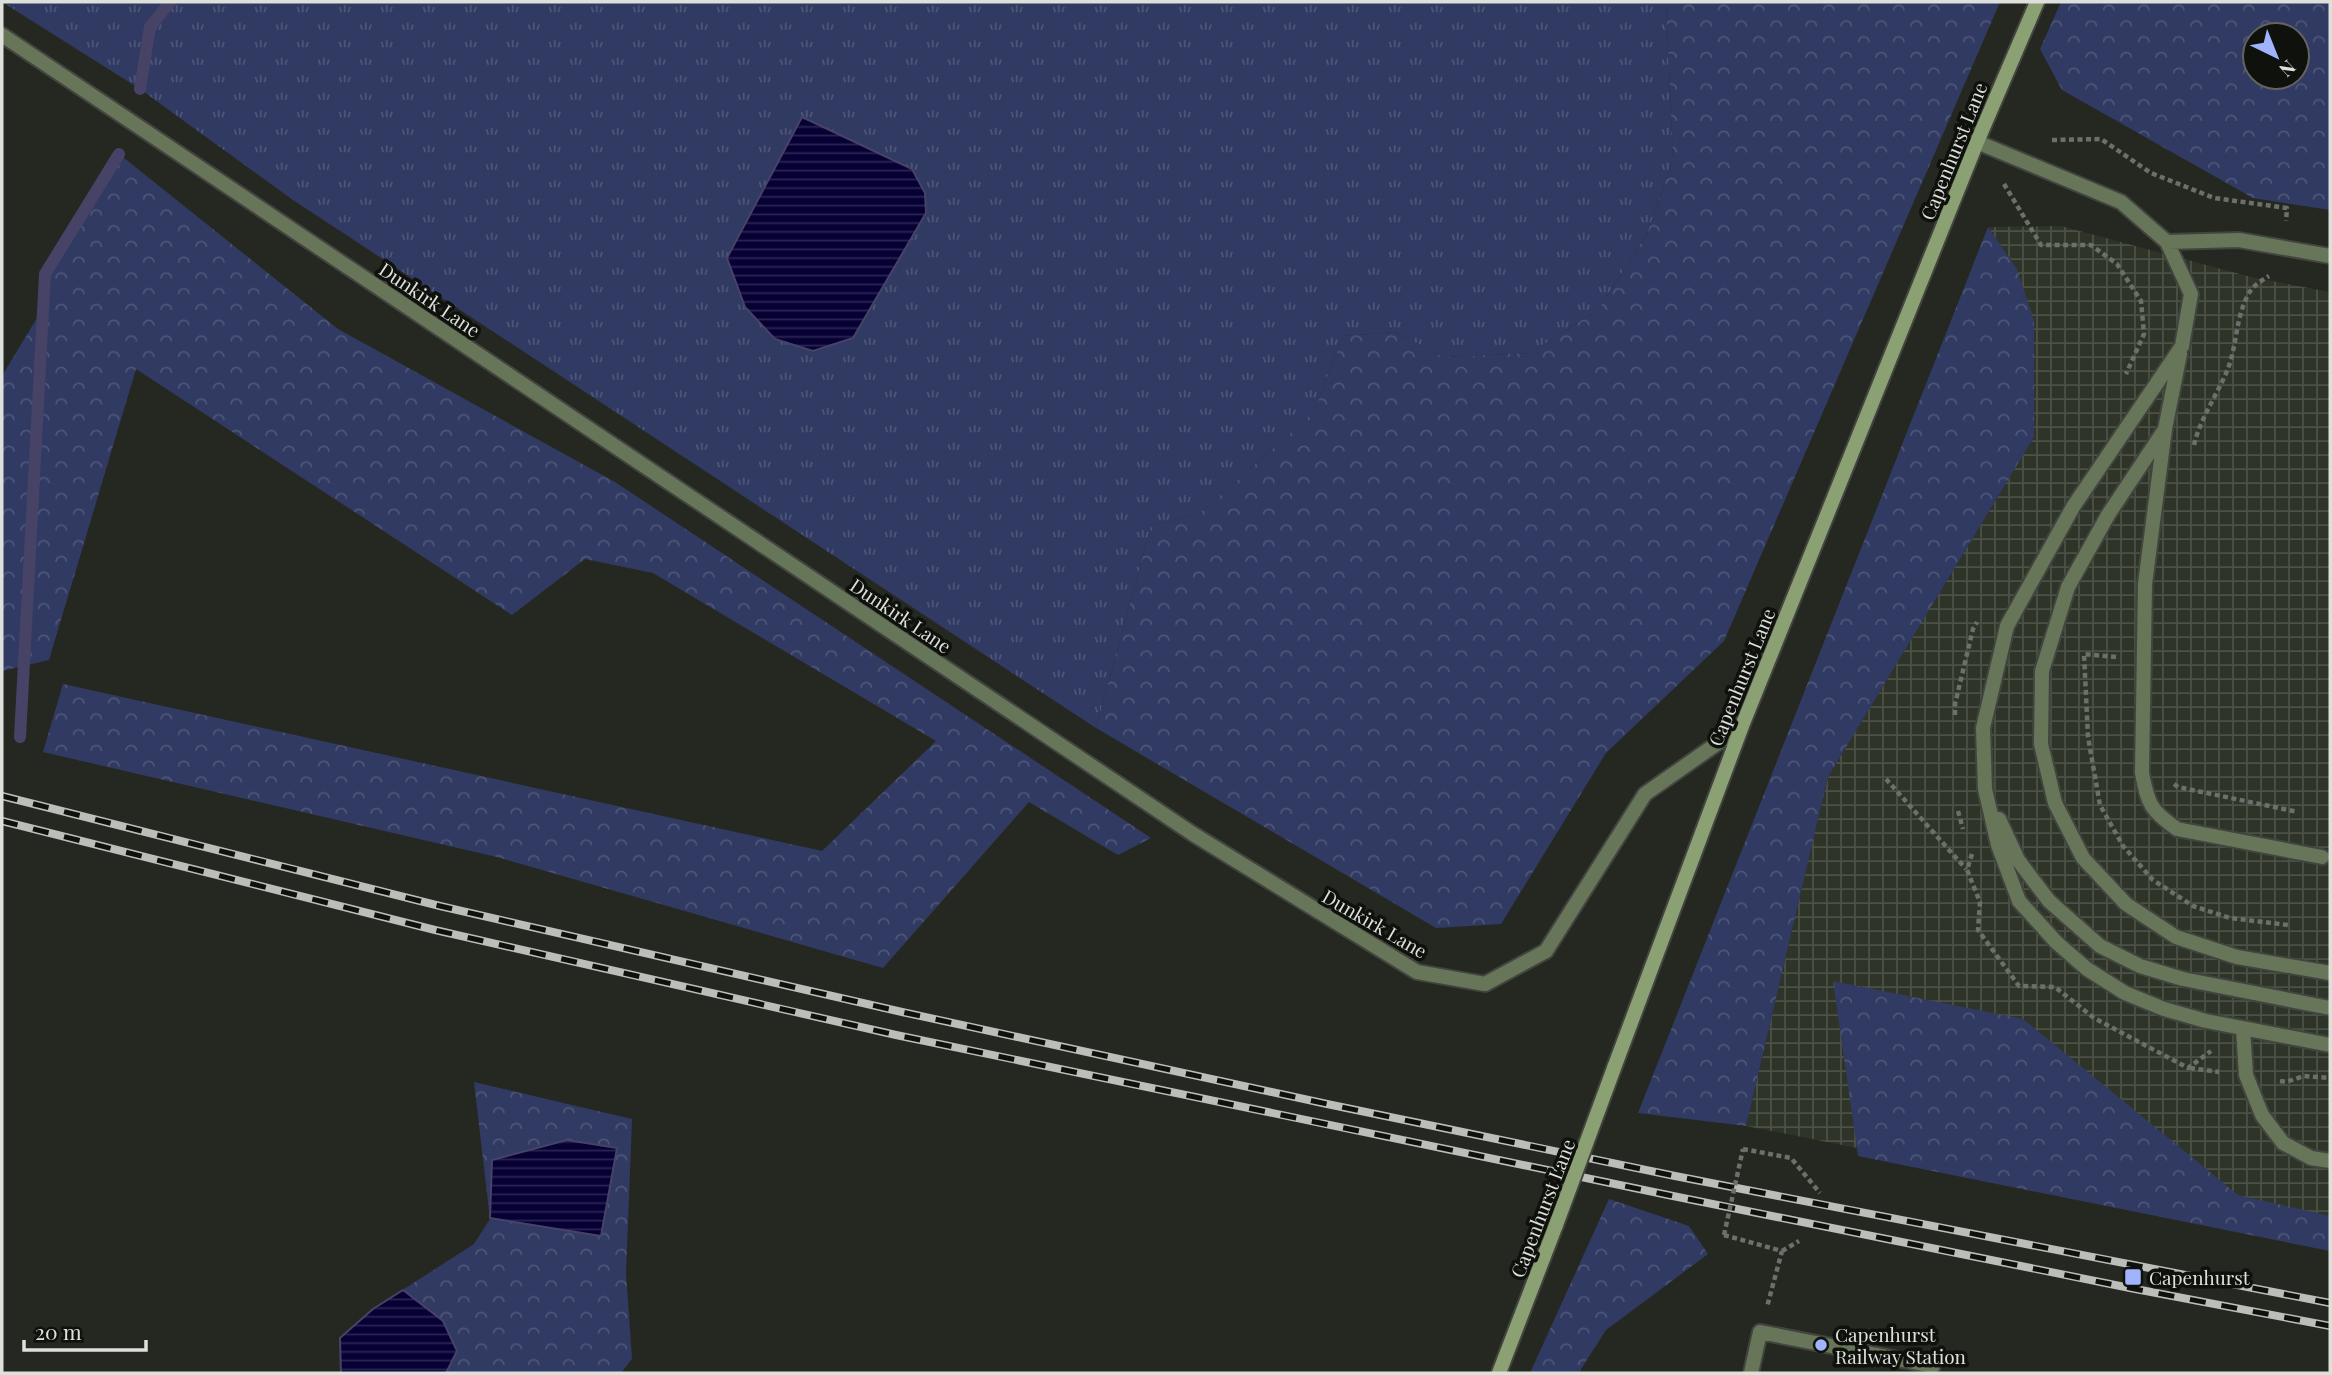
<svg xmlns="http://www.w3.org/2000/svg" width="2332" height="1375" viewBox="0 0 2332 1375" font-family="'Playfair Display',serif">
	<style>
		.industrial { fill: url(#industrial-grid) }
		.grass { fill: url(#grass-tufts) }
		.forest { fill: url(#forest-crowns); fill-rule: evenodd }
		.water { fill: url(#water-rules); stroke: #464367; stroke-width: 2 }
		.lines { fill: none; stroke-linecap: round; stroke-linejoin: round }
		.stream { stroke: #464367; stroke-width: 12 }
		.lane-casing { stroke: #42453f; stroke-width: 18 }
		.street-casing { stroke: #42453f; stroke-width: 18 }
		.secondary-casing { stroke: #42453f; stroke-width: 18 }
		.path { stroke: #6d706a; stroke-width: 4.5; stroke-dasharray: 5 3.5; stroke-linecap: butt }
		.lane { stroke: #677559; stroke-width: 14 }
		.street { stroke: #677559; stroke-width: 14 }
		.secondary { stroke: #8ba174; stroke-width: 14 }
		.rail-casing { stroke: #bbbeb9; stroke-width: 8 }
		.rail { stroke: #0f110d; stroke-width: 5; stroke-dasharray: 16; stroke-linecap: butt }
		.secondary-bridge-casing { stroke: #42453f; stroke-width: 18; stroke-linecap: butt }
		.path-bridge { stroke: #6d706a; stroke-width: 4.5; stroke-dasharray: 5 3.5; stroke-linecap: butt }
		.secondary-bridge { stroke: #8ba174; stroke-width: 14 }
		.poi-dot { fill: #a1b3fd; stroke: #0f110d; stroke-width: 2.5 }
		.labels { text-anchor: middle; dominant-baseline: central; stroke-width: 7; stroke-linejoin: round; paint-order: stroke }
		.street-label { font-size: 19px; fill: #dde0db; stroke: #0f110d }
		.poi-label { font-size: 19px; fill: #dde0db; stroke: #0f110d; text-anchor: start }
	</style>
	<defs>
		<pattern id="industrial-grid" width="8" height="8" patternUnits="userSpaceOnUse" patternTransform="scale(1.75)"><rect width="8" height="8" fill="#2e3428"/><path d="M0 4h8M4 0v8" fill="none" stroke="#4c5147"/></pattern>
		<pattern id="grass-tufts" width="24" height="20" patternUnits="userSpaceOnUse" patternTransform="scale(1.75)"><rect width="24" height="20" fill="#313a62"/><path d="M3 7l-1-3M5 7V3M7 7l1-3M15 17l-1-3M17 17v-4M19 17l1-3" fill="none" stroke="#4e5678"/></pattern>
		<pattern id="forest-crowns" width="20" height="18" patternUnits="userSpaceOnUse" patternTransform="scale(1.75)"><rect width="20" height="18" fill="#313a62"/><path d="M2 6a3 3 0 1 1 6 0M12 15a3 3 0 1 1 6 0" fill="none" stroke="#4e5678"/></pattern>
		<pattern id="water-rules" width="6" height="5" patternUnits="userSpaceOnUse" patternTransform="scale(1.75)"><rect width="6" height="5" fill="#060035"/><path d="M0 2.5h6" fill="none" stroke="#2a2552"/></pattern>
	</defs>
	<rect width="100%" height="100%" fill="#252821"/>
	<path class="industrial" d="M 2061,226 L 2251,277 L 2330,292 L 2330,1242 L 1746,1126 L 1828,777 L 2034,437 L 2017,269 L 1988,227 Z"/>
	<path class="grass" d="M 2,2 L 1666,2 L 1673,160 L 1647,234 L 1598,310 L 1530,353 L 1443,357 L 1395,332 L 1343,336 L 1314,412 L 1200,513 L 1151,526 L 1096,728 L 293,200 L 140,89 Z"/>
	<path class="forest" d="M 1666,2 L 2000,2 L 1724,641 L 1606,753 L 1501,924 L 1436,928 L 1096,728 L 1151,526 L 1200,513 L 1314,412 L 1343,336 L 1395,332 L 1443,357 L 1530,353 L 1598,310 L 1647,234 L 1673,160 Z
		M 2061,2 L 2330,2 L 2330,210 L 2253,198 L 2062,90 L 2040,49 ZM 2255,35 L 2297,35 L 2297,77 L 2255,77 Z
		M 119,154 L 338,329 L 615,482 L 1151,838 L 1118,855 L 1029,802 L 883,968 L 497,857 L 43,752 L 63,684 L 822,851 L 936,741 L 653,573 L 585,559 L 512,615 L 136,369 L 49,660 L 2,671 L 2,376 L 43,308 L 45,274 Z
		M 1988,227 L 2017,269 L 2034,321 L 2034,437 L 1828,777 L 1746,1126 L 1638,1113 Z
		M 1833,981 L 2023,1019 L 2238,1195 L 2330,1216 L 2330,1251 L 1858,1156 Z
		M 474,1082 L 632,1119 L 626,1273 L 632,1359 L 621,1373 L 358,1373 L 373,1309 L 474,1244 L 490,1219 Z
		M 1609,1199 L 1689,1226 L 1708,1254 L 1606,1330 L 1581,1369 L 1580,1373 L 1530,1373 Z"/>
	<path class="water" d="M 802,117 L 912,169 L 925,193 L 926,213 L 853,338 L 813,351 L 775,339 L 745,307 L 727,258 Z
		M 567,1140 L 617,1148 L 601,1236 L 490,1218 L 492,1160 Z
		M 403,1290 L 443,1321 L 457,1351 L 446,1373 L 341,1373 L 340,1338 L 373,1309 Z"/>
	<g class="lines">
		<path class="stream" d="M 140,89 L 150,27 L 170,2
			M 20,737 L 45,274 L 119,154"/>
		<g class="lane-casing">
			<path id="lane" d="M 1977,142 L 2121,202 L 2167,242 L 2239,240 L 2330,256
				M 2167,242 L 2191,294 L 2182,346 L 2073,507 L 2007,626 L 1983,728 L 1985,789 L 1998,845 L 2019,901 L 2056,942 L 2087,969 L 2125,993 L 2164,1009 L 2206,1021 L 2330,1045
				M 2180,354 L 2165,429 L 2145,584 L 2142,773 C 2148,804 2150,810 2177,829 L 2322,857
				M 2165,429 L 2108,515 L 2068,587 L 2042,671 L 2041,744 L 2055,803 L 2083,858 L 2126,904 L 2176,937 L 2237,957 L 2330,973
				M 1999,819 L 2018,860 L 2049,901 L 2100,946 L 2140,966 L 2183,979 L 2330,1008
				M 2243,1028 L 2246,1075 L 2262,1115 L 2283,1143 L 2311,1158 L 2330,1161
				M 1751,1373 L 1760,1332 L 1933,1366"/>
		</g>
		<g class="street-casing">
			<path id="street" d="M 2,35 L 1193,834 L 1417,972 L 1485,984 L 1546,951 L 1645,794 L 1742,726"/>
		</g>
		<g class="secondary-casing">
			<path id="secondary" d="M 1614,1068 L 1742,726 L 1977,142 L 2037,2
				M 1499,1373 L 1556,1225"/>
		</g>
		<path class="path" d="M 2052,140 L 2101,139 L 2151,173 L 2214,198 L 2287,208 L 2286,221
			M 2004,184 L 2041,245 L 2091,245 L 2117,264 L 2141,301 L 2144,334 L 2126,374
			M 2194,445 C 2200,419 2217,395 2227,371 C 2237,347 2235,321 2247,297 C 2252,286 2259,282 2269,276
			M 2116,657 L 2084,654 L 2088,737 L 2100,805 L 2123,846 L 2153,880 L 2193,906 L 2230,918 L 2288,925
			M 1955,715 L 1955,704 L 1973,629 L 1977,622
			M 1886,779 L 1966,869
			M 2174,784 L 2178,787 L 2298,812
			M 1958,811 L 1963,829
			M 1972,854 L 1967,870 L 1980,902 L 1978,930 L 2019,986 L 2055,987 L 2094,1018 L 2188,1068 L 2211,1051
			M 2190,1068 L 2219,1072
			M 2280,1081 L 2286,1082 L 2304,1076 L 2330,1078
			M 1743,1149 L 1791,1158 L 1820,1193
			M 1724,1235 L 1782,1251 L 1767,1307
			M 1782,1251 L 1799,1241"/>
		<use href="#lane" class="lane"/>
		<use href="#street" class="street"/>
		<use href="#secondary" class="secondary"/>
		<g class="rail-casing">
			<path id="rail" d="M 2,796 L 440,906 L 902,1012 L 1327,1104 L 1675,1176 L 2330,1303
				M 2,821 L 435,930 L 896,1035 L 1668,1195 L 2130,1288 L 2330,1326"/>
		</g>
		<use href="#rail" class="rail"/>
		<g class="secondary-bridge-casing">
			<path id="secondary-bridge" d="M 1556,1225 L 1614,1068"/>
		</g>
		<path class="path-bridge" d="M 1724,1235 L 1743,1149"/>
		<use href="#secondary-bridge" class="secondary-bridge"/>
	</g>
	<g class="poi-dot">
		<rect x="2124" y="1268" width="18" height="18" rx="3.5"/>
		<circle cx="1821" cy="1345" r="7"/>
	</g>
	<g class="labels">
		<g class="street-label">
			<text transform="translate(1953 151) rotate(-68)">Capenhurst Lane</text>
			<text transform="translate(430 299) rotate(34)">Dunkirk Lane</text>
			<text transform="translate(901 615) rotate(34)">Dunkirk Lane</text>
			<text transform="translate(1741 677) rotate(-68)">Capenhurst Lane</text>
			<text transform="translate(1375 923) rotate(30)">Dunkirk Lane</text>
			<text transform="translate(1542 1208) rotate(-69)">Capenhurst Lane</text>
		</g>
		<g class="poi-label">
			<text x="2149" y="1277">Capenhurst</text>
			<text x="1835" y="1334">Capenhurst<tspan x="1835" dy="22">Railway Station</tspan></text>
		</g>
	</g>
	<rect width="2332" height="1375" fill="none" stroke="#dde0db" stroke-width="7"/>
	<g transform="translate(2276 56) rotate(137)"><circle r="33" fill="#0f110d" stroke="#61645f" stroke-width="2"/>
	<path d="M0-5L12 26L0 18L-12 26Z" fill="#a1b3fd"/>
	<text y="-10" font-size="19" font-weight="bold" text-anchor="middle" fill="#dde0db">N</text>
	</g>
	<path d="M24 1340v10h122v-10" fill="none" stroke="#dde0db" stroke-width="3.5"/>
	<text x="35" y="1340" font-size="21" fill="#dde0db" stroke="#0f110d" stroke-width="5" paint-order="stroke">20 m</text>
</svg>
